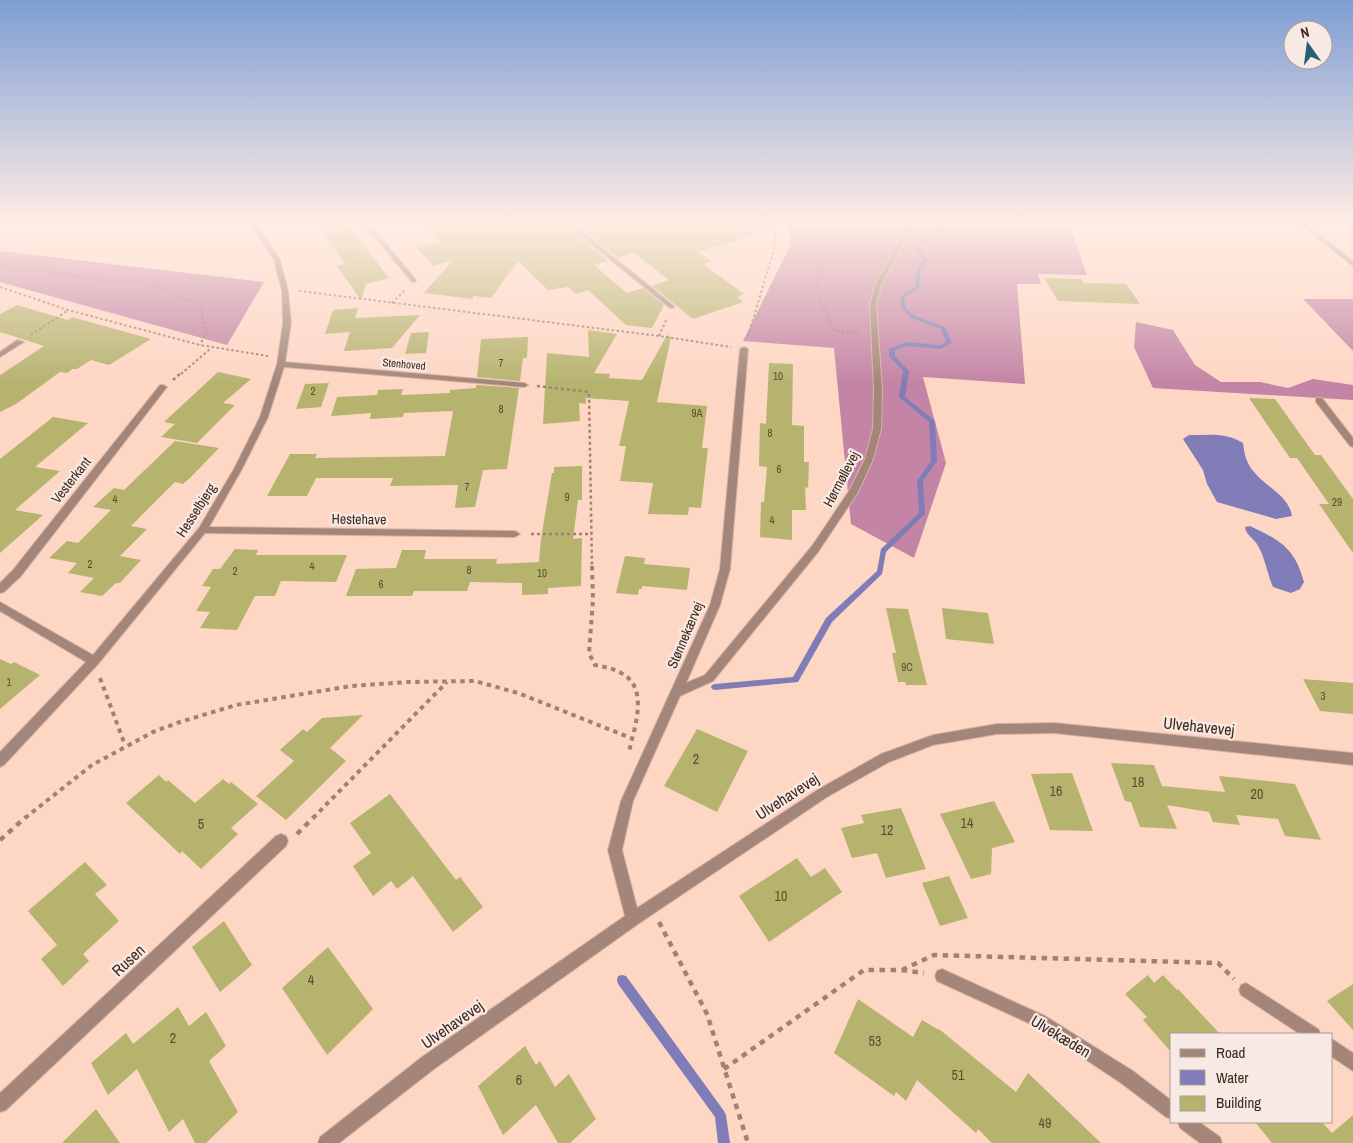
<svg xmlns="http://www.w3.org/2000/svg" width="1353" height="1143" viewBox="0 0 1353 1143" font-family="'Archivo Narrow',sans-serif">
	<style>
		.forest { fill: #c384a5 }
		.water { fill: #807cb7 }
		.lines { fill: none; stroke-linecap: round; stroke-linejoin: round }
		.stream { fill: #807cb7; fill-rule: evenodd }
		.building { fill: #b6b36f }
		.minor-casing { stroke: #d8b3a2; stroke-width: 2 }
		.path-far3 { stroke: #a28172; stroke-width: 2; stroke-dasharray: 2.5 2.5; stroke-linecap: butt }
		.path-far2 { stroke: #a28172; stroke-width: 2.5; stroke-dasharray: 3 3; stroke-linecap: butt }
		.path-far1 { stroke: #a28172; stroke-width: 4; stroke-dasharray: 4.5 4.5; stroke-linecap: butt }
		.path { stroke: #a28172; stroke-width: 4.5; stroke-dasharray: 5.5 5.5; stroke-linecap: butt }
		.minor { fill: #a38679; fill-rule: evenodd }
		.labels { text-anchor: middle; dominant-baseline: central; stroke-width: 4.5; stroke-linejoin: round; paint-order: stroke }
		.number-label { font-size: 11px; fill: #5e4b31 }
		.far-street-label { font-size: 11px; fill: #41281c; stroke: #f7eae4 }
		.street-label { font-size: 14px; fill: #41281c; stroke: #f7eae4 }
		.near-number-label { font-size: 14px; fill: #5e4b31 }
		.near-street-label { font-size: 16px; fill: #41281c; stroke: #f7eae4 }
	</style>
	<rect width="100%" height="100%" fill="#fed6c4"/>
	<path class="forest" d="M 789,224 L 1069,224 L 1087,275 L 1038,274 L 1041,284 L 1017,284 L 1025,384 L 923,377 L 946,463 L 914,558 L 851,524 L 834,348 L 743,341 L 790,246 Z
		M 0,251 L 264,282 L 227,345 L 3,283 L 0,282 Z
		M 1303,299 L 1353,299 L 1353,351 Z
		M 1136,322 L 1173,330 L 1195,365 L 1221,382 L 1260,382 L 1288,388 L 1313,379 L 1353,385 L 1353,400 L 1153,388 L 1134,347 Z"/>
	<path class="water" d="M 1189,435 C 1208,435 1226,432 1243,443 C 1244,454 1247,464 1254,472 C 1266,487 1289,496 1292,516 L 1276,519 L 1217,502 L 1207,484 L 1203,470 L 1183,439 Z
		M 1250,526 C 1280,540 1295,548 1304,582 L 1300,589 L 1291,593 L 1273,587 C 1267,573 1265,557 1257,544 C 1253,538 1246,535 1245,527 Z"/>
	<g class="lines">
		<path class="stream" d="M 939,224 L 943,224 L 945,235 L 925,241 L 918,247 L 928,261 L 921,268 L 919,288 L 904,298 L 906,309 L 915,316 L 945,327 L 952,343 L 941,349 L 907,346 L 895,350 L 895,356 L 909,371 L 905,397 L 935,421 L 937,461 L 923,481 L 925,514 L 886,552 L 882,574 L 832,622 L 798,682 L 715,690 L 712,689 L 711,687 L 712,685 L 715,684 L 793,677 L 826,618 L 877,571 L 881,549 L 919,513 L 917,481 L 931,461 L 929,422 L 899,397 L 903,371 L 889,356 L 889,349 L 907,342 L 940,345 L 946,342 L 941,329 L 911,318 L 902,309 L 900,297 L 915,287 L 917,268 L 924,261 L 914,247 L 923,239 L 941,234 Z
			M 622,975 L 626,976 L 724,1111 L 726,1115 L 730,1143 L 718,1143 L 715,1117 L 618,984 L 617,980 L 618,976 Z"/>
	</g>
	<path class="building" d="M 317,224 L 348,224 L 389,278 L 366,284 L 361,300 L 337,266 L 345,264 Z
		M 424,224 L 564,224 L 608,261 L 594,265 L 627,293 L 643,288 L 664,305 L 652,328 L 626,325 L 588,290 L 576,294 L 568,287 L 548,290 L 518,261 L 491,298 L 473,296 L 473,299 L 424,293 L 452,261 L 433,266 L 417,248 L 440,241 Z
		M 576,224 L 773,224 L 774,229 L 698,252 L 712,261 L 703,264 L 744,294 L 737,297 L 743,302 L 693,319 L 652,286 L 669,280 L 634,253 L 618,258 Z
		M 1044,278 L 1081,279 L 1084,283 L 1126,284 L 1140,304 L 1058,301 Z
		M 17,305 L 68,320 L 72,317 L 151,339 L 109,365 L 91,360 L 77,369 L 73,369 L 67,373 L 60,372 L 16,404 L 0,412 L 0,375 L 44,346 L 0,332 L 0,314 Z
		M 358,308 L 355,318 L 420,315 L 392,348 L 344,351 L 350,332 L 325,334 L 333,310 Z
		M 588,330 L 617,334 L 594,373 L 610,374 L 609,378 L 642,380 L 667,335 L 671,337 L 657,402 L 707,406 L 702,448 L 708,448 L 701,508 L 689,507 L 688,515 L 648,514 L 653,483 L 620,481 L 626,446 L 619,446 L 629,401 L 586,398 L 586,404 L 579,403 L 580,421 L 543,424 L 547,353 L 589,357 Z
		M 429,332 L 426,353 L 405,354 L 411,333 Z
		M 528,337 L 527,358 L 523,358 L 520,381 L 477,377 L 481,339 Z
		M 769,363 L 793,364 L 792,425 L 804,426 L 804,462 L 809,462 L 808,488 L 805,487 L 806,510 L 792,510 L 792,540 L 760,537 L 761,502 L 764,502 L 767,467 L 759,466 L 760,423 L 766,424 Z
		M 218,372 L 251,379 L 223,403 L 235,405 L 197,443 L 161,437 L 175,424 L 164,422 Z
		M 329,383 L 321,407 L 296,409 L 305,384 Z
		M 476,385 L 519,388 L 507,469 L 483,470 L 475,507 L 455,508 L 458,485 L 390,486 L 393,478 L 316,478 L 307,496 L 267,496 L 290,454 L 317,454 L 315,458 L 445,456 L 453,411 L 404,413 L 403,417 L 370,419 L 371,413 L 331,416 L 337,397 L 377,395 L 378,390 L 403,389 L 401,395 L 450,393 L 450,390 L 476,388 Z
		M 1249,398 L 1275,399 L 1315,455 L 1321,455 L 1353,499 L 1353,553 L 1319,504 L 1329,504 L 1297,458 L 1290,458 Z
		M 53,417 L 88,423 L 35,467 L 60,471 L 15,510 L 43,515 L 0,553 L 0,459 Z
		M 175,441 L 219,448 L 190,478 L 183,484 L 175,482 L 131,526 L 147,529 L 120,556 L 141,560 L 120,583 L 116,583 L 102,596 L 80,592 L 94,578 L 68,573 L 77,563 L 49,558 L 67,541 L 78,543 L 111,510 L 93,507 L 114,488 L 124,490 Z
		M 582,466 L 582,500 L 578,500 L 573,539 L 582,538 L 581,586 L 548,588 L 548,594 L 522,595 L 522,583 L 470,582 L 467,591 L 414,591 L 412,596 L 346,596 L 356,569 L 396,568 L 402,550 L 426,550 L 424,559 L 497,559 L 496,564 L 539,562 L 541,539 L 552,473 L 554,473 L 554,467 Z
		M 235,549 L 258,550 L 256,555 L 347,555 L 336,582 L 281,581 L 275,596 L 255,596 L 237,630 L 200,628 L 210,612 L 196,611 L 211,587 L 202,586 L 213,569 L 220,569 Z
		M 625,556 L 645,558 L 644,564 L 690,568 L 687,590 L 642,586 L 642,589 L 639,589 L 638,595 L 616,593 Z
		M 886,608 L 908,609 L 927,685 L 906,685 L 905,682 L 898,682 L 892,653 L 896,653 Z
		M 942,608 L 988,613 L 994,644 L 946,639 Z
		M 0,659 L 11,664 L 14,662 L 40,675 L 0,709 Z
		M 1303,679 L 1353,683 L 1353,714 L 1320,711 Z
		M 363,715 L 330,748 L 346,761 L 286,820 L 256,796 L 294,761 L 280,750 L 303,729 L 307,732 L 322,718 Z
		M 697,729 L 748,751 L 717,812 L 664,786 Z
		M 1111,763 L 1154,765 L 1162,786 L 1225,792 L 1219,776 L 1295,784 L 1321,840 L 1285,836 L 1278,819 L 1236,815 L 1240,825 L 1213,822 L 1209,812 L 1167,805 L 1177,829 L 1140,827 L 1131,802 L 1125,801 Z
		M 1072,773 L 1093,831 L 1050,830 L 1031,774 Z
		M 159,775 L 166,782 L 168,780 L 195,803 L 223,779 L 229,784 L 231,782 L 258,804 L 231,828 L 238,834 L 201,869 L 182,851 L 180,854 L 126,803 Z
		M 390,794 L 456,880 L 460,877 L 483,907 L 453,932 L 413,876 L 397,889 L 391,881 L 373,896 L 353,866 L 371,853 L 350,823 Z
		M 994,801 L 1015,842 L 992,848 L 991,874 L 971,879 L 940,814 Z
		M 901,808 L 926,869 L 886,878 L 877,853 L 852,858 L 841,828 L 864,823 L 861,815 Z
		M 797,858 L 811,877 L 825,868 L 842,892 L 769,942 L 739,896 Z
		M 85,862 L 107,885 L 95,894 L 119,921 L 83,954 L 89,961 L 63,986 L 41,959 L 57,945 L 28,911 Z
		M 949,876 L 968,918 L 940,926 L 922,883 Z
		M 224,921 L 252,965 L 220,992 L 192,947 Z
		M 328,947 L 373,1009 L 327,1055 L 282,988 Z
		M 1148,975 L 1154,983 L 1163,975 L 1177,990 L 1178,989 L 1220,1034 L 1172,1034 L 1172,1053 L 1143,1020 L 1147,1017 L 1125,994 Z
		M 1353,984 L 1353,1030 L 1327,1001 Z
		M 858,999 L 913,1037 L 922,1020 L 939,1030 L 939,1029 L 1016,1092 L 1028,1073 L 1101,1143 L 992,1143 L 978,1129 L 976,1133 L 917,1080 L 906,1101 L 896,1092 L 894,1096 L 834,1053 Z
		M 178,1007 L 189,1026 L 206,1012 L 226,1046 L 209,1061 L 238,1112 L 206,1143 L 195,1143 L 183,1119 L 169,1132 L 137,1069 L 108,1095 L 91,1063 L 126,1033 L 133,1044 Z
		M 525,1046 L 536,1065 L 540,1061 L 555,1087 L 569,1074 L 596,1119 L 570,1143 L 558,1143 L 536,1105 L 503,1135 L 478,1086 Z
		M 96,1109 L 120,1143 L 62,1143 Z
		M 1353,1115 L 1353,1143 L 1272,1143 L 1255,1122 L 1322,1122 L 1332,1133 Z"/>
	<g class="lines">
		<g class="minor-casing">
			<path id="minor" d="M 251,224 L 257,224 L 280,260 L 288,291 L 291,323 L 285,362 L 524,383 L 528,385 L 524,387 L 284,367 L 268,417 L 242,469 L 209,527 L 515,531 L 520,534 L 515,537 L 205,533 L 98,664 L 4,765 L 0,767 L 0,752 L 86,662 L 0,611 L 0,602 L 93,655 L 199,528 L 234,469 L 260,417 L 277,364 L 283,323 L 282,291 L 274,260 Z
				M 364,224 L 370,224 L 416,280 L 416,282 L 412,282 Z
				M 566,224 L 573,224 L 674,306 L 674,308 L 670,308 Z
				M 908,224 L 914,224 L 881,285 L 876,305 L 882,390 L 881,429 L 873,459 L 858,492 L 818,552 L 713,681 L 680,696 L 633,801 L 622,850 L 637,908 L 819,789 L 881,754 L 933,735 L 997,724 L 1054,723 L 1353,753 L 1353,765 L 1054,733 L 997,734 L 933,745 L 889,762 L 827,797 L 638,924 L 434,1069 L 339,1143 L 318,1143 L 320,1137 L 422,1057 L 625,916 L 608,850 L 621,801 L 710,605 L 720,569 L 740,349 L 744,347 L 748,349 L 730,569 L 720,605 L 686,683 L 705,675 L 812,546 L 849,491 L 865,459 L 873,429 L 874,390 L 870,305 L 875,285 Z
				M 1299,224 L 1306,224 L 1353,261 L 1353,266 Z
				M 17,340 L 24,342 L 0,357 L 0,352 Z
				M 160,385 L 163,385 L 167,387 L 21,576 L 4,592 L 0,593 L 0,583 L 13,570 Z
				M 1316,398 L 1322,398 L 1353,438 L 1353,447 L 1350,446 L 1316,402 Z
				M 281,834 L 286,836 L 288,841 L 286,846 L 6,1110 L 0,1112 L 0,1093 L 276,836 Z
				M 942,969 L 1045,1016 L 1133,1071 L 1172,1101 L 1172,1119 L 1166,1117 L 1121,1083 L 1035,1026 L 937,981 L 935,976 L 937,971 Z
				M 1246,983 L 1318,1029 L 1321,1034 L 1300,1034 L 1241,995 L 1239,990 L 1241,985 Z
				M 1332,1039 L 1353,1053 L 1353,1071 L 1332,1057 Z
				M 1178,1122 L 1199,1122 L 1220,1137 L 1222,1143 L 1200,1143 L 1180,1128 Z"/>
		</g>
		<path class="path-far3" d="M 810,224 C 830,241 815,268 819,290 C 821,304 828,317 834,330 L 860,334
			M 0,264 L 4,268 L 56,273 L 115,282 L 139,282 L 162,288 L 183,299 L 200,303 L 206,333 L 200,345
			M 0,287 L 68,310 L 200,345 L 268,356
			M 299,291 L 659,336 L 731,347
			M 392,303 L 406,289
			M 31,335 L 67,311
			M 659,336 L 667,318
			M 748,336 L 776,243 L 773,224
			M 181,374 L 210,349"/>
		<path class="path-far2" d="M 173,380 L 182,372
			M 537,386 L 589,392 L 592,567
			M 531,534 L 592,534"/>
		<path class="path-far1" d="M 592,566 L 593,600 L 589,653 L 595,665 C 604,667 613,668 621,673 C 650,688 634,728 629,752
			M 100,678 L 125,745
			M 25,818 L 92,765 L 153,732 L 180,722 L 236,705 L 351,686 L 408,682 L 475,681 L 518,693 L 631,738
			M 313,818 L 447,682"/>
		<path class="path" d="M 297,834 L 314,817
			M 0,840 L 26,817
			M 659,922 L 707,1014 L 748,1143
			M 902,970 L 934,955 L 1218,963 L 1234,979
			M 724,1069 L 864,970 L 902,970 L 924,973"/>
		<use href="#minor" class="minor"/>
	</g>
	<linearGradient id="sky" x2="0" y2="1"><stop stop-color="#7e9ed4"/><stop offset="0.58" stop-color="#ffede4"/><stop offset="1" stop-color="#ffede4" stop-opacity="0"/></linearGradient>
	<rect width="1353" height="384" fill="url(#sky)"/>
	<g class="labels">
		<g class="number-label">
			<text x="501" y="363">7</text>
			<text x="778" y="376">10</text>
			<text x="313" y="391">2</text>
			<text x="501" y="409">8</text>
			<text x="697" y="413">9A</text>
			<text x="770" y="433">8</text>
			<text x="779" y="469">6</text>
			<text x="467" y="487">7</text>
			<text x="567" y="497">9</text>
			<text x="115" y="499">4</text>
			<text x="1337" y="502">29</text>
			<text x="772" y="520">4</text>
			<text x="90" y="564">2</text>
			<text x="312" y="566">4</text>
			<text x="469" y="570">8</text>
			<text x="235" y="571">2</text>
			<text x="542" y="573">10</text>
			<text x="381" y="584">6</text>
			<text x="907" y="667">9C</text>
			<text x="9" y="682">1</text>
			<text x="1323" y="696">3</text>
		</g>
		<g class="far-street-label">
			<text transform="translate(404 364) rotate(5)">Stenhoved</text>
		</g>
		<g class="street-label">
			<text transform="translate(841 479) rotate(-62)">Hørmøllevej</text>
			<text transform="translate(71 480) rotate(-52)">Vesterkant</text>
			<text transform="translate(196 510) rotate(-57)">Hesselbjerg</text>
			<text transform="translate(359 519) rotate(1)">Hestehave</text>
			<text transform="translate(685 635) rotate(-67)">Stønnekærvej</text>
		</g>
		<g class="near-number-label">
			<text x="696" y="759">2</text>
			<text x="1138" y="782">18</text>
			<text x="1056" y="791">16</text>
			<text x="1257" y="794">20</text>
			<text x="967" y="823">14</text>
			<text x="201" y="824">5</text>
			<text x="887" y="830">12</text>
			<text x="781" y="896">10</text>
			<text x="311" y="980">4</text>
			<text x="173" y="1038">2</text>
			<text x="875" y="1041">53</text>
			<text x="958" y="1075">51</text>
			<text x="519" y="1080">6</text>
			<text x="1045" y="1123">49</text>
		</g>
		<g class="near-street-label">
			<text transform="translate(1199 726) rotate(6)">Ulvehavevej</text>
			<text transform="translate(787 796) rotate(-33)">Ulvehavevej</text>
			<text transform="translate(128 960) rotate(-43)">Rusen</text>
			<text transform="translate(452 1024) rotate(-35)">Ulvehavevej</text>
			<text transform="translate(1061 1036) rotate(31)">Ulvekæden</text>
		</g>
	</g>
	<rect x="1170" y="1033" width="162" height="90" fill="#f7eae4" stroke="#ae9c94"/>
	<rect x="1180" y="1049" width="25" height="8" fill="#a38679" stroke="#ae9c94"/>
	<text x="1216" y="1058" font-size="15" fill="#41281c">Road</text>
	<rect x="1180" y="1070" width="25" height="15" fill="#807cb7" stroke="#ae9c94"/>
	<text x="1216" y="1083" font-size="15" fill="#41281c">Water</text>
	<rect x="1180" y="1096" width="25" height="15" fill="#b6b36f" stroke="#ae9c94"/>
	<text x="1216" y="1108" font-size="15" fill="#41281c">Building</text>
	<g transform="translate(1308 45) rotate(346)"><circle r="24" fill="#f7eae4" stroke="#ae9c94"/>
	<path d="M0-4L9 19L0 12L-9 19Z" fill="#236077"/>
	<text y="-8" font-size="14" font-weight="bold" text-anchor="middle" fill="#41281c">N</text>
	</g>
</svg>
